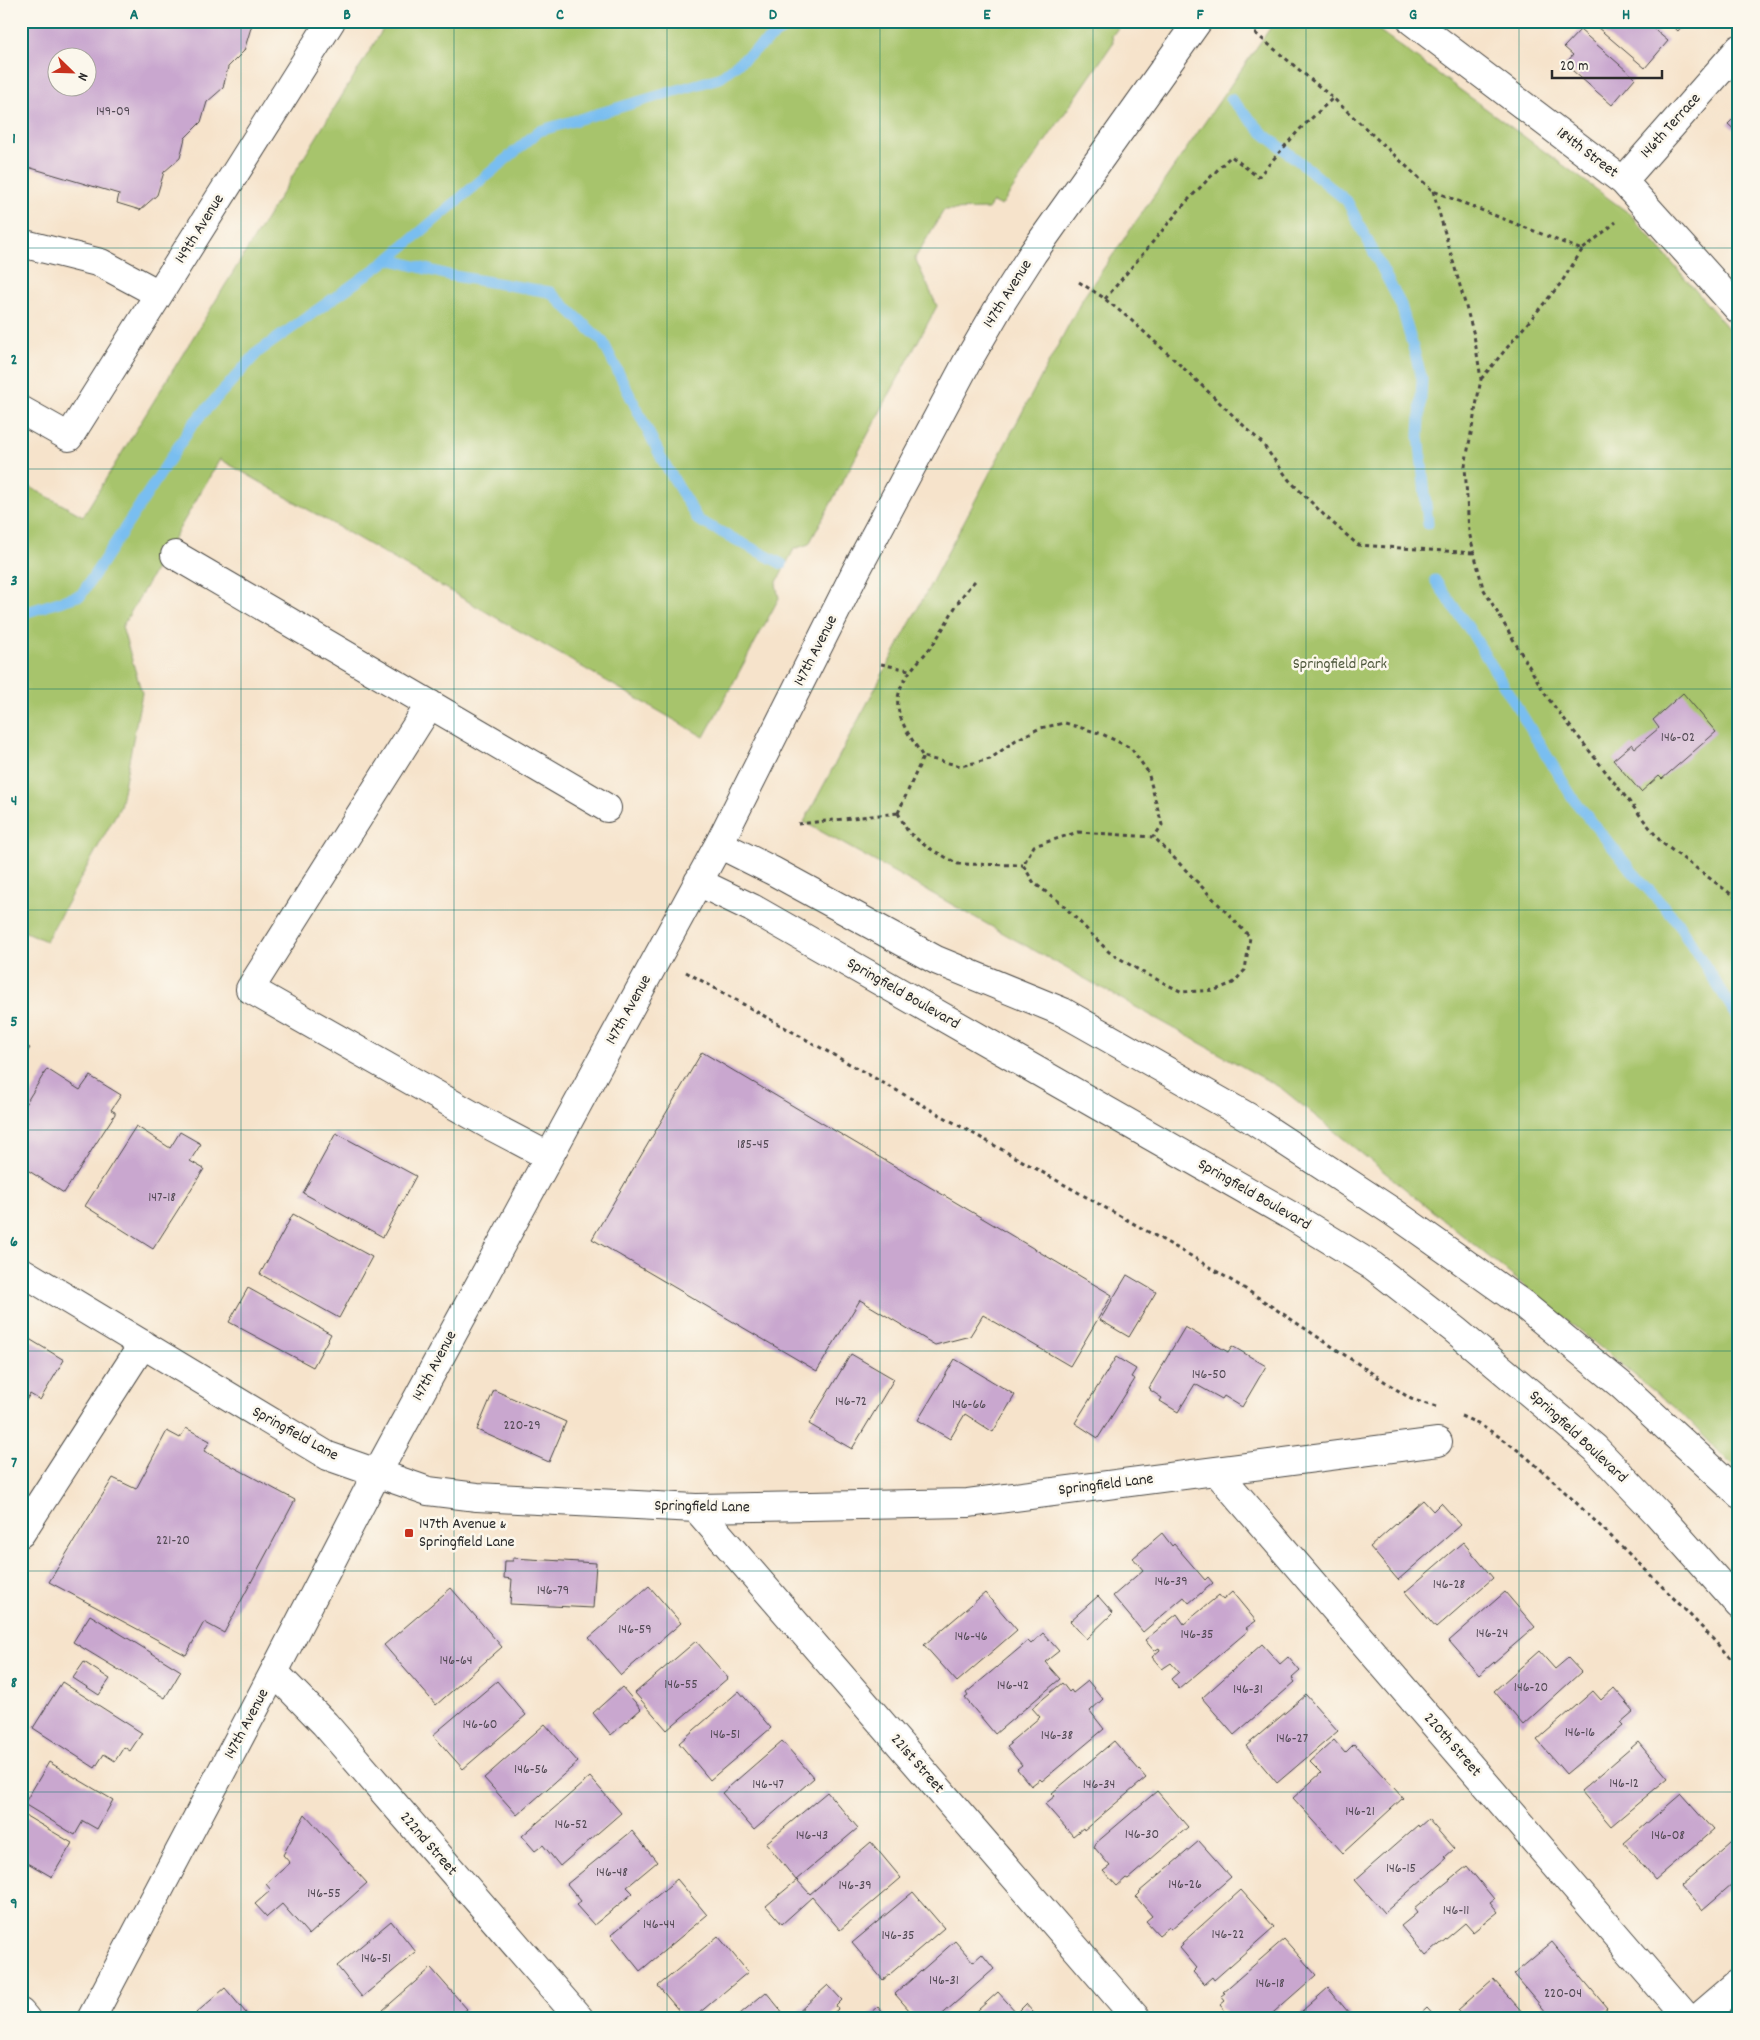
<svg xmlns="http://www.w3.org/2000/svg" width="1760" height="2040" viewBox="0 0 1760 2040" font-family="Dekko,sans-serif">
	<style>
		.green { fill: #a7c46c; stroke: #69784c }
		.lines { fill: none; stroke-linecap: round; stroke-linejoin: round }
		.stream { stroke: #79bef0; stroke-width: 11 }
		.building { fill: #c9a7cf; fill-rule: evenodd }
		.minor-casing { stroke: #494743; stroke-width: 30 }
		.path { stroke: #494743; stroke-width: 3; stroke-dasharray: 4 4; stroke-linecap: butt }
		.minor { stroke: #fff; stroke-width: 28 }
		.grid { fill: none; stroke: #0f766e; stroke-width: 1; stroke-opacity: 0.55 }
		.poi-dot { fill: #c8321e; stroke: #fbf7ec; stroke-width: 2 }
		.labels { text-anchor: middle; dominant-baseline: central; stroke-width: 5; stroke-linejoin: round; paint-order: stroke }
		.number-label { font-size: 14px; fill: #524a54 }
		.street-label { font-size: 16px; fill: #2b2b2b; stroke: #fbf7ec }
		.park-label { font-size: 16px; fill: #50593e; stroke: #fbf7ec }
		.poi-label { font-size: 16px; fill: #2b2b2b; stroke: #fbf7ec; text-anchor: start }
		.neatline { fill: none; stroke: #0f766e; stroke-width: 2 }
		.grid-label { font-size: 16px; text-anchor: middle; font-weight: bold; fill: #0f766e }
	</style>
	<rect width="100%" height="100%" fill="#fbf7ec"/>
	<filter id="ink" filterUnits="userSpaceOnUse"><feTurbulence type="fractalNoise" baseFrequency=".02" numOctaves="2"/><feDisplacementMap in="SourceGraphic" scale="10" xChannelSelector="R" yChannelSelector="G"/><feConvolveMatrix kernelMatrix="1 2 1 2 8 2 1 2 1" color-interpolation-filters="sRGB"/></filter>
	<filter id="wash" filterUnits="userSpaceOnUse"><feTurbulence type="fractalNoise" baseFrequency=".0096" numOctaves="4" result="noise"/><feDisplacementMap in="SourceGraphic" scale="20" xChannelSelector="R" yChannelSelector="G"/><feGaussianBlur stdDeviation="1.12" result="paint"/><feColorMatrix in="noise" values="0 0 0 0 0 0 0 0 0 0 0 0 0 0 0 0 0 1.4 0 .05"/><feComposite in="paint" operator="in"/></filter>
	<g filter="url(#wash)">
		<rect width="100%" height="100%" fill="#f6e3cb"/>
		<path class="green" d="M 388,21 L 1123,21 L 1112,36 L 1113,43 L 1001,206 L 993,202 L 988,209 L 944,210 L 915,258 L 937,306 L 809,544 L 794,549 L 776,584 L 779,598 L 704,737 L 220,459 L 122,627 L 142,693 L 120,807 L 46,941 L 21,930 L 21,482 L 83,516 Z
			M 1275,21 L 1366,21 L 1630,214 L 1739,341 L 1739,1472 L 1681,1413 L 1281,1088 L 804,822 L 1083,298 Z"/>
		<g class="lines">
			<path class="stream" d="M 1231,99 L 1263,133 L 1306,167 L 1347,201 L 1401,305 L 1422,379 L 1419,435 L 1428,524
				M 389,259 L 448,275 L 550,292 L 603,342 L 663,461 L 698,520 L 782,564
				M 1435,580 L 1470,630 L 1574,800 L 1631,870 L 1676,920 L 1739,1019
				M 21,614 L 81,595 L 193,424 L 258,352 L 389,259 L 539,131 L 719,78 L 793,21"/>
		</g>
		<g id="blocks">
			<path class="building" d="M 21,21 L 253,21 L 244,51 L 228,67 L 223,88 L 207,102 L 201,122 L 185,138 L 180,158 L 164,172 L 157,195 L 140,210 L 117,203 L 119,194 L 21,165 ZM 58,58 L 88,58 L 88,88 L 58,88 Z
				M 1602,21 L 1644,21 L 1668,41 L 1645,68 L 1597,27 Z
				M 1667,21 L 1686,21 L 1678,31 Z
				M 1580,30 L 1635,78 L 1612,105 L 1565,64 L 1573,55 L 1564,47 Z
				M 1739,113 L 1739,134 L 1728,124 Z
				M 1683,693 L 1716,732 L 1662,779 L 1659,776 L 1641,792 L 1613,760 L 1632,744 L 1635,748 L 1659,728 L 1653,720 Z
				M 21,1043 L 30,1048 L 21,1062 Z
				M 702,1052 L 1112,1295 L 1070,1366 L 983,1315 L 970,1336 L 935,1345 L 860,1300 L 817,1371 L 592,1239 Z
				M 47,1069 L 80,1090 L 90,1076 L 121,1095 L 111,1110 L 115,1112 L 115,1114 L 64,1193 L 21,1166 L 21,1111 Z
				M 136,1126 L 170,1148 L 180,1132 L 201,1144 L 190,1161 L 204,1169 L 153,1249 L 85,1206 Z
				M 336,1133 L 416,1176 L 383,1237 L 303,1193 Z
				M 293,1214 L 372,1257 L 339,1318 L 260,1274 Z
				M 1127,1275 L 1156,1292 L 1129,1337 L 1100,1320 Z
				M 248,1288 L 331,1334 L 313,1367 L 229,1322 Z
				M 1185,1327 L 1228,1352 L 1232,1346 L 1266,1366 L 1242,1407 L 1224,1396 L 1222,1399 L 1195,1384 L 1178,1412 L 1160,1401 L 1162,1398 L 1150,1390 L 1151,1389 L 1149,1388 Z
				M 21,1334 L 64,1360 L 40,1400 L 30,1394 L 21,1409 Z
				M 851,1354 L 894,1379 L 852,1449 L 809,1424 Z
				M 1116,1357 L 1136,1369 L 1131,1377 L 1135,1379 L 1098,1438 L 1075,1423 Z
				M 955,1359 L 1015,1395 L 993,1432 L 965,1414 L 950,1439 L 918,1420 Z
				M 494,1390 L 566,1422 L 549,1462 L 477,1430 Z
				M 186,1428 L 210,1441 L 204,1451 L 295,1500 L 224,1633 L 204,1622 L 186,1655 L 49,1582 L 113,1478 L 136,1489 L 167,1431 L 180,1438 Z
				M 1423,1500 L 1433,1511 L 1441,1503 L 1461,1525 L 1398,1580 L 1370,1547 Z
				M 1162,1533 L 1172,1546 L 1174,1544 L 1205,1580 L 1208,1577 L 1213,1583 L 1189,1603 L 1184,1597 L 1143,1632 L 1113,1596 L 1143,1570 L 1133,1558 Z
				M 1463,1542 L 1493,1578 L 1436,1628 L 1405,1592 Z
				M 513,1558 L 596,1563 L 593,1608 L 510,1604 L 512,1579 L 504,1578 L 505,1561 L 513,1561 Z
				M 649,1586 L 681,1623 L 621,1675 L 589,1638 Z
				M 451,1588 L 502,1647 L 436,1705 L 384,1645 Z
				M 1232,1592 L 1256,1621 L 1246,1628 L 1249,1630 L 1179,1689 L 1171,1679 L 1179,1672 L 1171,1663 L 1162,1669 L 1152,1657 L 1160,1650 L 1159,1648 L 1154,1651 L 1145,1640 L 1177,1614 L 1184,1624 L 1219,1595 L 1223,1600 Z
				M 1505,1592 L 1535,1627 L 1479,1675 L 1449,1641 Z
				M 985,1593 L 1017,1630 L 957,1682 L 924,1645 Z
				M 1098,1596 L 1113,1613 L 1086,1639 L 1070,1621 Z
				M 90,1615 L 181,1671 L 165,1698 L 73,1642 Z
				M 1043,1633 L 1059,1651 L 1045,1662 L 1060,1679 L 995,1734 L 965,1698 L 968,1696 L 966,1693 L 1028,1641 L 1031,1644 Z
				M 696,1641 L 728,1678 L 667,1730 L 635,1693 Z
				M 1262,1644 L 1280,1664 L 1288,1657 L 1300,1671 L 1292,1678 L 1295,1682 L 1234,1735 L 1202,1698 Z
				M 1539,1651 L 1555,1669 L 1568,1658 L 1581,1672 L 1523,1725 L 1494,1691 Z
				M 84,1662 L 110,1679 L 99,1695 L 73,1678 Z
				M 497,1681 L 526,1715 L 463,1769 L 433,1735 Z
				M 1088,1681 L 1103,1699 L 1090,1711 L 1104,1729 L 1042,1781 L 1040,1779 L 1031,1786 L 1017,1769 L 1022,1765 L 1007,1747 L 1011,1744 L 1009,1743 L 1040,1717 L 1032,1708 L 1062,1683 L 1069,1692 L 1071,1690 L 1073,1693 Z
				M 62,1682 L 142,1733 L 130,1751 L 124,1747 L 115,1761 L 104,1754 L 95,1768 L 33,1728 Z
				M 622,1687 L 641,1709 L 611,1735 L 593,1713 Z
				M 1614,1688 L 1634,1711 L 1620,1723 L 1623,1726 L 1566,1774 L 1537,1740 L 1593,1691 L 1601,1700 Z
				M 739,1691 L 771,1728 L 710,1780 L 679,1743 Z
				M 1306,1695 L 1338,1731 L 1277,1783 L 1246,1746 Z
				M 545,1724 L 578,1762 L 517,1815 L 484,1778 Z
				M 1334,1740 L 1345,1753 L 1354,1744 L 1403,1798 L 1343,1853 L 1293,1798 L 1321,1773 L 1310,1762 Z
				M 782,1741 L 814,1778 L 754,1830 L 722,1793 Z
				M 1114,1741 L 1146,1778 L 1084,1830 L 1083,1828 L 1073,1836 L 1045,1804 L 1055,1796 L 1052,1793 Z
				M 1638,1742 L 1668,1778 L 1611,1826 L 1581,1791 Z
				M 49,1762 L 113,1800 L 97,1829 L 83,1821 L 75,1835 L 24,1804 Z
				M 590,1777 L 621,1813 L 560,1866 L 543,1845 L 535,1851 L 522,1836 Z
				M 1157,1791 L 1188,1827 L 1128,1879 L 1126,1878 L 1117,1886 L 1103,1871 L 1110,1866 L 1094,1847 L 1096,1843 Z
				M 827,1792 L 858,1828 L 796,1880 L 766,1843 Z
				M 1681,1794 L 1713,1830 L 1655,1880 L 1624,1843 Z
				M 21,1813 L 72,1843 L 52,1877 L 21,1859 Z
				M 305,1814 L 367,1883 L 309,1935 L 282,1904 L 267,1917 L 255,1904 L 271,1890 L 266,1884 L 290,1863 L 283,1855 Z
				M 1428,1819 L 1454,1849 L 1445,1857 L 1447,1858 L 1384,1913 L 1355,1880 L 1418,1825 L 1419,1827 Z
				M 632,1831 L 657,1862 L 627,1887 L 633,1893 L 594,1925 L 576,1905 L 581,1901 L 567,1884 Z
				M 1739,1836 L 1739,1878 L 1702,1910 L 1681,1886 Z
				M 1199,1841 L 1231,1877 L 1171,1929 L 1169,1927 L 1159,1935 L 1146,1921 L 1152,1916 L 1136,1897 L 1140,1893 L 1139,1892 Z
				M 871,1842 L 901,1878 L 840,1930 L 812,1897 L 782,1924 L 766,1906 L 797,1880 L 810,1894 Z
				M 1467,1866 L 1494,1899 L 1490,1902 L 1498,1912 L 1473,1932 L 1465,1923 L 1426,1956 L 1401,1926 L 1417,1913 L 1414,1909 Z
				M 677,1879 L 707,1915 L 640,1971 L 611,1935 Z
				M 1241,1890 L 1274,1927 L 1214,1980 L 1212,1977 L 1204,1984 L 1193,1972 L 1197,1968 L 1180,1948 L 1183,1945 L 1182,1943 Z
				M 913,1892 L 944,1928 L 883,1980 L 852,1943 Z
				M 391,1921 L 416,1952 L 362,1997 L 337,1966 Z
				M 718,1936 L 748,1972 L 692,2019 L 686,2019 L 658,1986 Z
				M 1284,1939 L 1316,1975 L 1266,2019 L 1232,2019 L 1220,2005 L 1225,2001 L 1221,1996 L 1225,1993 L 1223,1992 Z
				M 955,1941 L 973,1962 L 982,1954 L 994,1969 L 937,2019 L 917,2019 L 895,1994 Z
				M 1552,1942 L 1607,2008 L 1593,2019 L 1552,2019 L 1514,1974 Z
				M 431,1968 L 467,2009 L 456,2019 L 390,2019 L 383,2010 Z
				M 1493,1979 L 1525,2015 L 1520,2019 L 1466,2019 L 1458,2010 Z
				M 828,1985 L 842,2000 L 836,2006 L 838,2009 L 827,2019 L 798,2019 L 795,2015 Z
				M 225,1988 L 251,2019 L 201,2019 L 196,2013 Z
				M 1328,1988 L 1354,2019 L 1293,2019 Z
				M 766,1992 L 788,2019 L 734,2019 Z
				M 998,1992 L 1017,2013 L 1026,2004 L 1038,2018 L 968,2019 Z
				M 878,2007 L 888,2019 L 864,2019 Z
				M 1427,2008 L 1437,2019 L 1415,2019 Z"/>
		</g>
	</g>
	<g filter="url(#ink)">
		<use href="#blocks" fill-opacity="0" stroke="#494743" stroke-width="1"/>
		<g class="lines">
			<g class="minor-casing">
				<path id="minor" d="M 1412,21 L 1623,181 L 1739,310
					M 1623,181 L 1739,49
					M 21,243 L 101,263 L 159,294
					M 21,410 L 69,437 L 331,21
					M 175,555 L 607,808
					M 430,704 L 250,989 L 493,1127 L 548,1156
					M 719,844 L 773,871 L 936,960 L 1063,1012 L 1248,1117 L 1393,1212 L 1524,1305 L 1621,1385 L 1739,1494
					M 698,882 L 752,908 L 1293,1217 L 1373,1266 L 1455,1330 L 1561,1419 L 1595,1448 L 1657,1513 L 1739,1605
					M 21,1271 L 328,1456 L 428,1491 L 477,1497 L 696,1508 L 968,1503 L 1438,1442
					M 1216,1471 L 1688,2019
					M 696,1508 L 1137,2019
					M 21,1533 L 143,1344
					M 274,1672 L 325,1724 L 580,2019
					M 21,2013 L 26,2019
					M 91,2019 L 274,1672 L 377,1473 L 719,844 L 856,571 L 966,364 L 1003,300 L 1033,253 L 1198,21
					M 1697,2019 L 1739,1983"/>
			</g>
			<path class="path" d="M 1255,33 L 1333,98 L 1433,191 L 1582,250 L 1616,222
				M 1433,191 L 1474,335 L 1481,379 L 1465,466 L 1469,532 L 1483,588 L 1547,697 L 1661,842 L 1739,900
				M 1079,282 L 1101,296 L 1131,320 L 1177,362 L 1262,443 L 1289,480 L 1326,517 L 1358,545 L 1474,553
				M 1105,299 L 1187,201 L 1231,156 L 1258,177 L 1299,130 L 1333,98
				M 1481,379 L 1561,283 L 1582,250
				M 975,581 C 956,600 948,623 933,644 C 920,662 902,674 898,698 C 895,719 914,741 923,757 L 961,766 L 990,759 L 1016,740 L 1040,728 L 1065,723 L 1102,734 L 1131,748 L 1148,772 L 1162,825 L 1154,837
				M 881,664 L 909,670
				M 898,813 L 908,832 L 927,847 L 958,864 L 1023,865
				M 898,813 L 923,757
				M 798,824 L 898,813
				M 1078,832 L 1154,837 L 1250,937 L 1245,970 L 1233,983 L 1215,990 L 1182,992 L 1142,972 L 1109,952 L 1061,903 L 1034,883 L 1023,865 L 1034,846 Z
				M 686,972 L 1193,1257 L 1247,1290 L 1411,1399 L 1436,1407
				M 1461,1416 C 1512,1437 1553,1481 1593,1519 C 1643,1567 1693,1616 1739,1668"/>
			<use href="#minor" class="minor"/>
		</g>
	</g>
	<path class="grid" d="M 241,21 L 241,2019M 454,21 L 454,2019M 667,21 L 667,2019M 880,21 L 880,2019M 1093,21 L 1093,2019M 1306,21 L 1306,2019M 1519,21 L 1519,2019M 21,248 L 1739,248M 21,469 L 1739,469M 21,689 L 1739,689M 21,910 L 1739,910M 21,1130 L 1739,1130M 21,1351 L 1739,1351M 21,1571 L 1739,1571M 21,1792 L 1739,1792"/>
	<rect class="poi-dot" x="404" y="1528" width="10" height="10" rx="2.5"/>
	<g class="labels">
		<g class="number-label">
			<text x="113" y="112">149-09</text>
			<text x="1678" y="738">146-02</text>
			<text x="753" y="1145">185-45</text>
			<text x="162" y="1198">147-18</text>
			<text x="1209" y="1375">146-50</text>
			<text x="851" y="1402">146-72</text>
			<text x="969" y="1405">146-66</text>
			<text x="522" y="1426">220-29</text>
			<text x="173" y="1541">221-20</text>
			<text x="1171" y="1582">146-39</text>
			<text x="1449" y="1585">146-28</text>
			<text x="553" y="1591">146-79</text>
			<text x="635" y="1630">146-59</text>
			<text x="1492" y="1634">146-24</text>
			<text x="1197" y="1635">146-35</text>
			<text x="971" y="1637">146-46</text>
			<text x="456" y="1661">146-64</text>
			<text x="681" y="1685">146-55</text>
			<text x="1013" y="1686">146-42</text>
			<text x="1531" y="1688">146-20</text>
			<text x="1248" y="1690">146-31</text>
			<text x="480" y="1725">146-60</text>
			<text x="1580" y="1733">146-16</text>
			<text x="725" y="1735">146-51</text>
			<text x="1057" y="1736">146-38</text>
			<text x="1292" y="1739">146-27</text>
			<text x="531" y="1770">146-56</text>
			<text x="1624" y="1784">146-12</text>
			<text x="768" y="1785">146-47</text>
			<text x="1099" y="1785">146-34</text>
			<text x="1360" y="1812">146-21</text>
			<text x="571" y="1825">146-52</text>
			<text x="1142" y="1835">146-30</text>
			<text x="812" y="1836">146-43</text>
			<text x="1668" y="1836">146-08</text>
			<text x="1401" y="1869">146-15</text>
			<text x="612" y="1873">146-48</text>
			<text x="1185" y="1885">146-26</text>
			<text x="855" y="1886">146-39</text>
			<text x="324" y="1894">146-55</text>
			<text x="1456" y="1911">146-11</text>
			<text x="659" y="1925">146-44</text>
			<text x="1228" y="1935">146-22</text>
			<text x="898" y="1936">146-35</text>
			<text x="376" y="1959">146-51</text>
			<text x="944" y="1981">146-31</text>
			<text x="1270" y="1984">146-18</text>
			<text x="1563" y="1994">220-04</text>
		</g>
		<g class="street-label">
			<text transform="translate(1671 126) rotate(-48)">146th Terrace</text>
			<text transform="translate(1587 153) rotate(37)">184th Street</text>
			<text transform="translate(200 229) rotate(-58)">149th Avenue</text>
			<text transform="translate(1008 294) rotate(-58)">147th Avenue</text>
			<text transform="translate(816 651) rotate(-63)">147th Avenue</text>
			<text transform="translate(903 994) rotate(30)">Springfield Boulevard</text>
			<text transform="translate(629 1010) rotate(-61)">147th Avenue</text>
			<text transform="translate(1254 1195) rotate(30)">Springfield Boulevard</text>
			<text transform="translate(435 1366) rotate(-62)">147th Avenue</text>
			<text transform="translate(295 1434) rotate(29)">Springfield Lane</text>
			<text transform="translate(1578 1437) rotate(43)">Springfield Boulevard</text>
			<text transform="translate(1106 1485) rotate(-7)">Springfield Lane</text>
			<text transform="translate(702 1507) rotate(1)">Springfield Lane</text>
			<text transform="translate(247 1724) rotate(-62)">147th Avenue</text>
			<text transform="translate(1452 1745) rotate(49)">220th Street</text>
			<text transform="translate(917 1764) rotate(49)">221st Street</text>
			<text transform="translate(428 1844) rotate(49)">222nd Street</text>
		</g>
		<g class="park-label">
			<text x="1340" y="664">Springfield Park</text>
		</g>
		<g class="poi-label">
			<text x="419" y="1524">147th Avenue &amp;<tspan x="419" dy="18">Springfield Lane</tspan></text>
		</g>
	</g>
	<rect width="1760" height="2040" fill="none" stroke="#fbf7ec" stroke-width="55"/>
	<g transform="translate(72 72) rotate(113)"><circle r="24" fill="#fbf7ec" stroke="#a8a59f"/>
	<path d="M0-4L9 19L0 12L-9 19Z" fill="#c8321e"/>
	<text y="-8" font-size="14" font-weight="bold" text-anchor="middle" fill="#2b2b2b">N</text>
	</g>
	<path d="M1552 70v8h110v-8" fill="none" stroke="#2b2b2b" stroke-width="2.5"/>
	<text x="1560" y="70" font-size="15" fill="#2b2b2b" stroke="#fbf7ec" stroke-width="4" paint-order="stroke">20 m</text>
	<rect x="28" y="28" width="1704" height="1984" class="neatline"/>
	<g class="grid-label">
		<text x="134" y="19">A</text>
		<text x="347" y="19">B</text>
		<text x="560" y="19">C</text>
		<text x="773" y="19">D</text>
		<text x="987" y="19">E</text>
		<text x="1200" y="19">F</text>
		<text x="1413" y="19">G</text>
		<text x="1626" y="19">H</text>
		<text x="14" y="143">1</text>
		<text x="14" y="364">2</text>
		<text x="14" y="585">3</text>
		<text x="14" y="805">4</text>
		<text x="14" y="1026">5</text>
		<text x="14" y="1246">6</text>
		<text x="14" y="1467">7</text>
		<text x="14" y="1687">8</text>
		<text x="14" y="1908">9</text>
	</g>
</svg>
